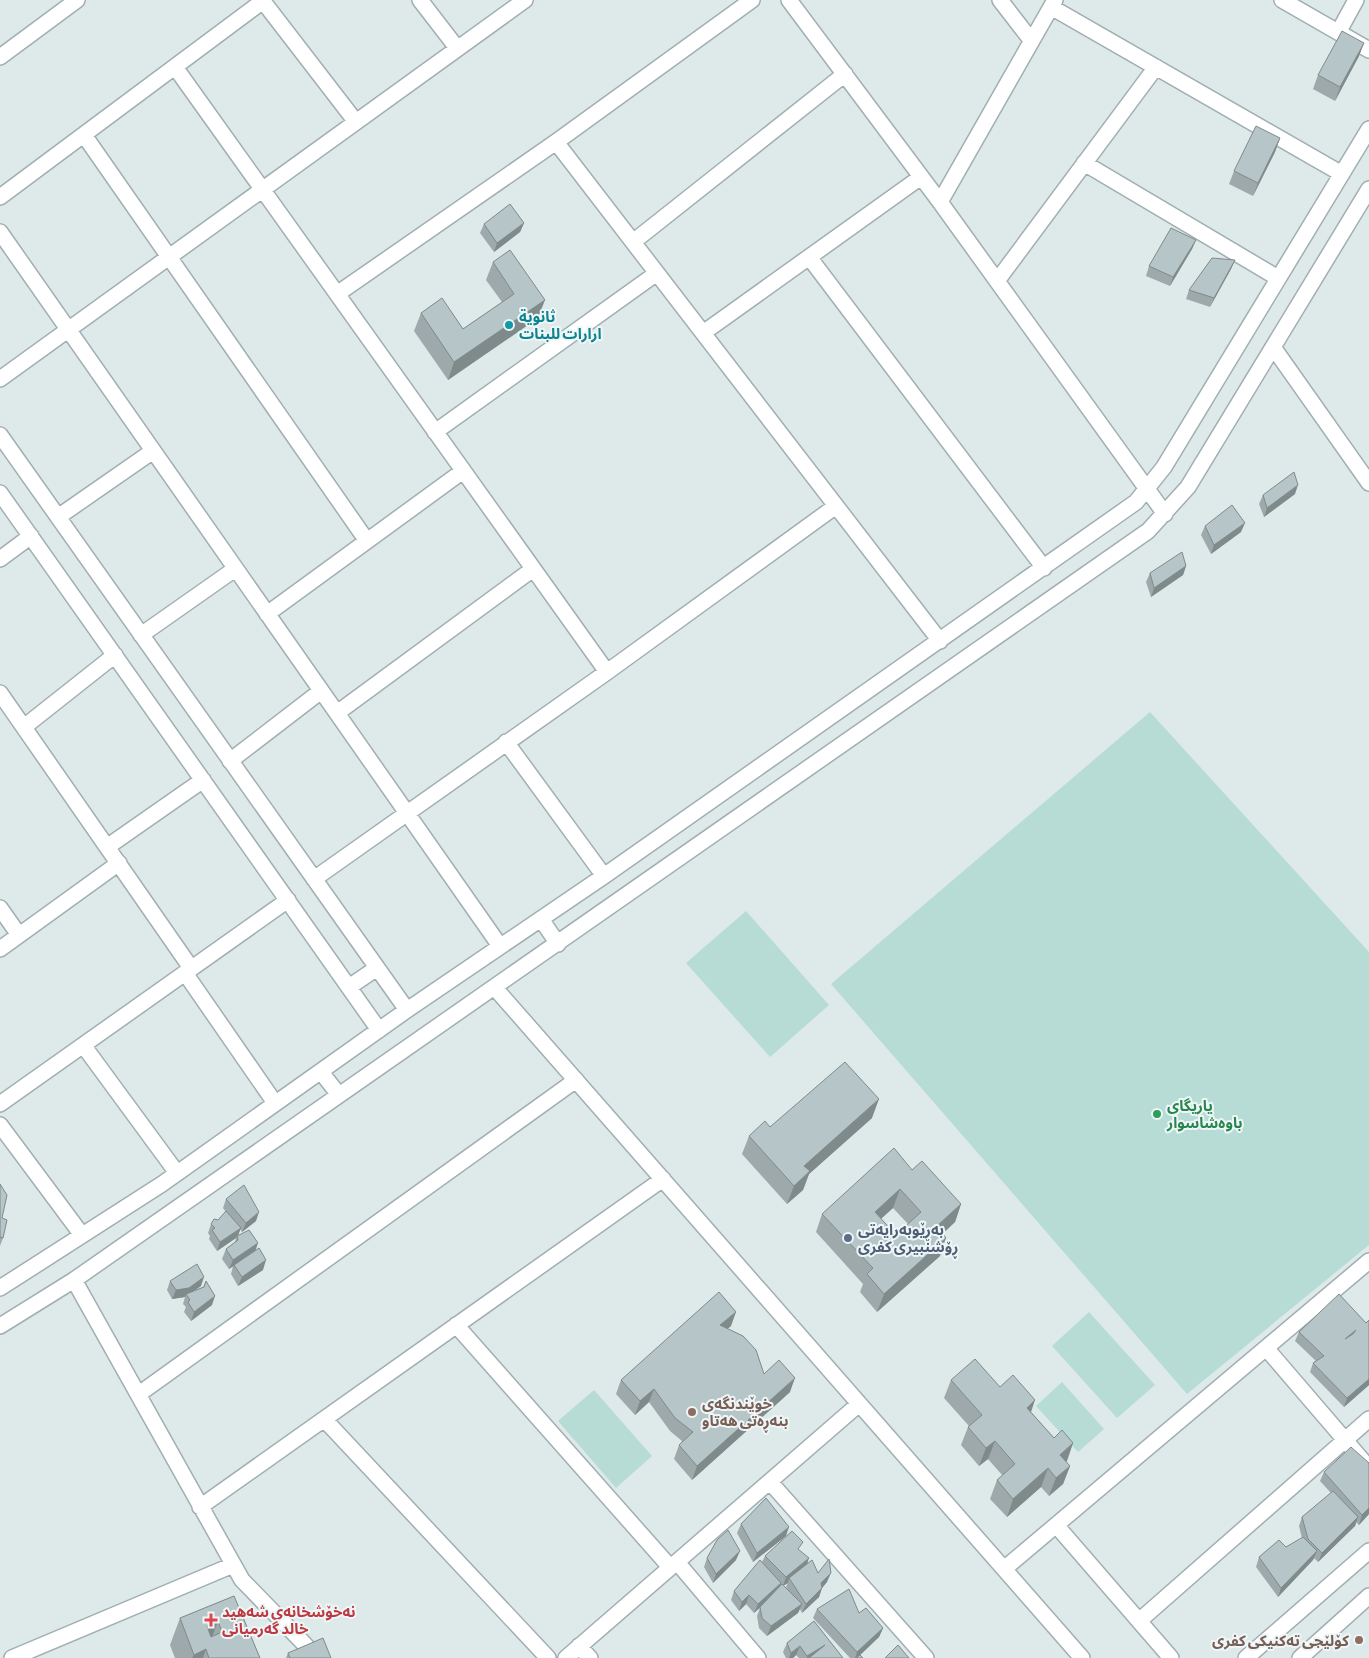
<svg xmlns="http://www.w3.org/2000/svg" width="1369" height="1658" viewBox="0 0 1369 1658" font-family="'Asap Condensed','Noto Sans Arabic',sans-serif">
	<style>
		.green { fill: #b6dcd5 }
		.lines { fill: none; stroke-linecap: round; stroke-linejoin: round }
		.minor-casing { stroke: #a1aeb2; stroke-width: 18 }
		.minor { stroke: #fff; stroke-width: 15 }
		.wall { fill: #9da9ab; fill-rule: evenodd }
		.shaded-wall { fill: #7f8a8b }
		.building { fill: #b6c5c7; stroke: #7f8a8b; fill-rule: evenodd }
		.culture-dot { fill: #0f9aa8; stroke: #eef6f7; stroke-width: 2 }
		.leisure-dot { fill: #2e9e5b; stroke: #eef6f7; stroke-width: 2 }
		.service-dot { fill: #5c6f8a; stroke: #eef6f7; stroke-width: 2 }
		.education-dot { fill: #8d6e63; stroke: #eef6f7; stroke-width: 2 }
		.health-dot { fill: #e0444e; stroke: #eef6f7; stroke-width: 2 }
		.labels { text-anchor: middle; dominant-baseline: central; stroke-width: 4; stroke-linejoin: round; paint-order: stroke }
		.culture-label { font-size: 15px; font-weight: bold; fill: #0d838f; stroke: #eef6f7; text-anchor: start }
		.leisure-label { font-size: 15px; font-weight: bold; fill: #27864d; stroke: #eef6f7; text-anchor: start }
		.service-label { font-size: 15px; font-weight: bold; fill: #4e5e75; stroke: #eef6f7; text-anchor: start }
		.education-label { font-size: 15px; font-weight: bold; fill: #785e54; stroke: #eef6f7; text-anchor: start }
		.health-label { font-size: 15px; font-weight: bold; fill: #be3a42; stroke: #eef6f7; text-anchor: start }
	</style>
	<rect width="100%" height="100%" fill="#dee9ea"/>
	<path class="green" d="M 1150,712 L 1369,952 L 1369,1245 L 1187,1394 L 831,984 Z
		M 746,911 L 829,1005 L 770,1057 L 686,963 Z
		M 1089,1312 L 1155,1385 L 1117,1418 L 1052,1346 Z
		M 1062,1382 L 1104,1429 L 1078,1452 L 1036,1406 Z
		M 594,1390 L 652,1456 L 616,1488 L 558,1421 Z"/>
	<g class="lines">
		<g class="minor-casing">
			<path id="minor" d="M 262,0 L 356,122
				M 420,0 L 457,48
				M 789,0 L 940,202 L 1165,514
				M 1000,0 L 1031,40
				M 1282,0 L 1369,50
				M 1051,7 L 1342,174
				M 1339,31 L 1356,0
				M 0,57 L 77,0
				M 175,67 L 607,672
				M 84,135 L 367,541
				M 556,142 L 940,641
				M 1084,163 L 1278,278
				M 0,197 L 263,1
				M 940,202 L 1055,0
				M 0,232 L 500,946
				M 633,242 L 845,74
				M 809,257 L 1044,568
				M 997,281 L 1156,67
				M 337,294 L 556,142 L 752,0
				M 703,333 L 921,177
				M 1273,347 L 1369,483
				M 0,379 L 525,0
				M 435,432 L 657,273
				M 0,435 L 407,1010
				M 0,493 L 379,1030
				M 58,517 L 153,451
				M 0,559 L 31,536
				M 267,614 L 463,471
				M 141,635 L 235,569
				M 0,693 L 191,968
				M 337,713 L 533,569
				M 24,727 L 115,655
				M 506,742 L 604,876
				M 230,761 L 321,691
				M 107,847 L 203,780
				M 314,879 L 607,672 L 836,506
				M 0,908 L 19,935
				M 541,919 L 558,944
				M 0,949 L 119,863
				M 185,973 L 275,1103
				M 349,987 L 377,968
				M 495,988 L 1082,1658
				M 83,1045 L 177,1173
				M 321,1072 L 339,1095
				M 0,1104 L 288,900
				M 0,1125 L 82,1235
				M 74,1280 L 242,1580 L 318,1658
				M 0,1288 L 162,1184 L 407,1010 L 604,876 L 1136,502 L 1164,467 L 1369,129
				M 456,1325 L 670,1567
				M 0,1326 L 74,1280 L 1148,531 L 1188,487 L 1369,189
				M 1266,1348 L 1369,1468
				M 139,1394 L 576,1080
				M 324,1419 L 548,1658
				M 770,1482 L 926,1658
				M 200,1507 L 663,1179
				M 1056,1525 L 1171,1658
				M 677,1562 L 758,1658
				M 1004,1569 L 1369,1261
				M 1139,1621 L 1369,1419
				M 579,1646 L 590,1658
				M 12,1658 L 233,1565
				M 566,1658 L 859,1404
				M 1246,1658 L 1369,1551
				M 1300,1658 L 1369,1596"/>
		</g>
		<use href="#minor" class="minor"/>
	</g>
	<path class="wall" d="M 1364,43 L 1359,56 L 1335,101 L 1313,89 L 1318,75 Z
		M 1280,138 L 1275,152 L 1253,196 L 1229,184 L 1234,171 Z
		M 524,223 L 520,232 L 494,252 L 480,233 L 484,224 Z
		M 1196,240 L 1192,249 L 1170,286 L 1146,276 L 1149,266 Z
		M 1235,260 L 1231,269 L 1210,307 L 1186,299 L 1189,290 Z
		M 493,262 L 538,318 L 448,380 L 414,331 L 421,313 L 463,329 L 502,302 L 486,280 Z
		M 1295,494 L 1264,517 L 1259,504 L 1263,495 Z
		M 1205,526 L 1241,532 L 1211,554 L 1201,535 Z
		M 1186,566 L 1183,575 L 1151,597 L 1146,582 L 1150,573 Z
		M 872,1118 L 809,1174 L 803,1190 L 787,1204 L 742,1154 L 749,1136 L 770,1127 Z
		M 912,1170 L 961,1204 L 955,1222 L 943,1233 L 940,1256 L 877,1312 L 860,1292 L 863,1284 L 816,1232 L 822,1214 ZM 893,1208 L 908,1224 L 896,1235 L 881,1219 Z
		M 0,1184 L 3,1238 L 0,1246 Z
		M 226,1199 L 256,1221 L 242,1232 L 240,1229 L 238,1236 L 255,1251 L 263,1270 L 238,1286 L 231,1274 L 233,1266 L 229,1269 L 222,1259 L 226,1249 L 235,1242 L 236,1238 L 217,1251 L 209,1239 L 210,1236 L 208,1233 L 211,1224 L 218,1220 L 226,1212 L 223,1208 Z
		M 170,1281 L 201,1286 L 193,1291 L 203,1287 L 206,1281 L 212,1305 L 191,1321 L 184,1312 L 186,1307 L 183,1304 L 185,1297 L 172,1299 L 167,1290 Z
		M 1366,1323 L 1369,1385 L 1344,1407 L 1310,1372 L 1313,1363 L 1316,1361 L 1295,1341 L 1299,1332 Z
		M 731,1326 L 727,1329 L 764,1374 L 790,1392 L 692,1480 L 674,1459 L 679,1445 L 682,1441 L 670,1431 L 649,1402 L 635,1415 L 616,1394 L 621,1380 Z
		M 951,1380 L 1000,1387 L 1031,1412 L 1054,1438 L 1073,1443 L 1066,1462 L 1070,1466 L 1063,1484 L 1049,1496 L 1041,1487 L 1007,1517 L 990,1499 L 997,1480 L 1003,1476 L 988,1459 L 979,1466 L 961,1445 L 968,1427 L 969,1426 L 944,1398 Z
		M 1324,1472 L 1369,1514 L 1359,1525 L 1356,1522 L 1355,1526 L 1318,1562 L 1314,1558 L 1313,1560 L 1278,1597 L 1256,1567 L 1259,1557 L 1286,1547 L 1302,1538 L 1299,1526 L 1302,1517 L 1331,1493 L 1320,1481 Z
		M 741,1524 L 786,1536 L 753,1562 L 737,1533 Z
		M 800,1551 L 807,1564 L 818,1573 L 827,1582 L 822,1588 L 819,1597 L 802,1613 L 800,1609 L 798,1613 L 767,1636 L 759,1628 L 757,1616 L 760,1608 L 754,1613 L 746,1604 L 739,1611 L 731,1600 L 734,1591 L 762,1562 L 765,1556 ZM 788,1583 L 786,1587 L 789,1591 L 783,1586 Z
		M 707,1558 L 736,1560 L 713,1583 L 704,1567 Z
		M 234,1596 L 260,1658 L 175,1658 L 170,1645 L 180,1618 Z
		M 817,1609 L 859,1613 L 883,1628 L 879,1637 L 860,1655 L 863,1658 L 850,1658 L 813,1618 Z
		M 814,1621 L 843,1658 L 799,1658 L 796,1655 L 793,1658 L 786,1658 L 783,1652 L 787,1643 Z
		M 288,1653 L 331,1658 L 286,1658 Z"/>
	<path class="shaded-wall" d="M 1364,43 L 1359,56 L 1335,101 L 1340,87 Z
		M 1280,138 L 1275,152 L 1253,196 L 1258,183 Z
		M 524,223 L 520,232 L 494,252 L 497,243 Z
		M 1196,240 L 1192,249 L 1170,286 L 1173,277 Z
		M 1235,260 L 1231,269 L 1210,307 L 1214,298 Z
		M 545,300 L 538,318 L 448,380 L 454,362 Z
		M 1298,485 L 1295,494 L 1264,517 L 1267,508 Z
		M 1245,523 L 1241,532 L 1211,554 L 1214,545 Z
		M 1186,566 L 1183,575 L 1151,597 L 1154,588 Z
		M 879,1099 L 872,1118 L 809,1174 L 803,1190 L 787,1204 L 794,1186 L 804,1166 Z
		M 900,1189 L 893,1208 L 868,1230 L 875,1212 Z
		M 961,1204 L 955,1222 L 931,1245 L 937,1226 Z
		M 259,1212 L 256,1221 L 242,1232 L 246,1223 Z
		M 241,1228 L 237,1238 L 237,1236 L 236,1238 L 217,1251 L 220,1242 Z
		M 946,1238 L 940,1256 L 877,1312 L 884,1294 Z
		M 258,1243 L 255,1252 L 229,1269 L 233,1260 Z
		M 266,1260 L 263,1270 L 238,1286 L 242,1277 Z
		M 204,1277 L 201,1286 L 187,1296 L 186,1294 L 185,1297 L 172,1299 L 176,1290 Z
		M 215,1296 L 212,1305 L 191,1321 L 194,1312 Z
		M 736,1312 L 731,1326 L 715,1339 L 720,1325 Z
		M 795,1378 L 790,1392 L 692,1480 L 697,1466 Z
		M 1369,1379 L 1369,1385 L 1344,1407 L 1347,1398 Z
		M 654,1389 L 649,1402 L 635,1415 L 640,1401 Z
		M 1035,1400 L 1029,1418 L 1027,1408 Z
		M 995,1441 L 988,1459 L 979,1466 L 986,1448 Z
		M 1073,1443 L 1067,1461 L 1053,1473 L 1060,1455 Z
		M 1070,1466 L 1063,1484 L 1049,1496 L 1056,1478 Z
		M 1048,1468 L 1041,1487 L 1007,1517 L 1013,1499 Z
		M 1369,1508 L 1369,1514 L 1359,1525 L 1362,1515 Z
		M 1358,1517 L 1355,1526 L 1318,1562 L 1322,1553 Z
		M 789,1527 L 786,1536 L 753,1562 L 757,1553 Z
		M 740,1551 L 736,1560 L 713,1583 L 716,1574 Z
		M 1317,1551 L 1313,1560 L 1278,1597 L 1281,1588 Z
		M 809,1558 L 806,1568 L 789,1578 L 788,1583 L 783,1586 L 786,1577 Z
		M 831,1573 L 827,1582 L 822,1588 L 819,1597 L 802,1613 L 806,1604 L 821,1583 Z
		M 781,1583 L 777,1592 L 754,1613 L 758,1604 Z
		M 749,1595 L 746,1604 L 739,1611 L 742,1602 Z
		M 802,1604 L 798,1613 L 767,1636 L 771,1626 Z
		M 218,1621 L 208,1648 L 207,1626 Z
		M 883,1628 L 879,1637 L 857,1658 L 855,1658 L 857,1652 Z
		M 825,1645 L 815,1658 L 807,1658 L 807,1656 Z
		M 800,1646 L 796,1655 L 793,1658 L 789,1658 L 791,1653 Z
		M 206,1649 L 203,1658 L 192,1658 L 194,1655 Z"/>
	<path class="building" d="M 1342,31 L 1364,43 L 1340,87 L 1318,75 Z
		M 1256,126 L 1280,138 L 1258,183 L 1234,171 Z
		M 510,204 L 524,223 L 497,243 L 484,224 Z
		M 1171,228 L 1196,240 L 1173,277 L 1149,266 Z
		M 510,250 L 545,300 L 454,362 L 421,313 L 442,298 L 463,329 L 514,294 L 493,262 Z
		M 1212,258 L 1235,260 L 1214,298 L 1189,290 Z
		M 1294,472 L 1298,485 L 1267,508 L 1263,495 Z
		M 1232,505 L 1245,523 L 1214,545 L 1205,526 Z
		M 1182,552 L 1186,566 L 1154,588 L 1150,573 Z
		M 845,1062 L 879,1099 L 804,1166 L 810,1171 L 794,1186 L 749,1136 L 765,1121 L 770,1127 Z
		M 894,1148 L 912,1170 L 922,1161 L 961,1204 L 937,1226 L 946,1238 L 884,1294 L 867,1274 L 873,1268 L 822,1214 ZM 900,1189 L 921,1212 L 896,1235 L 875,1212 Z
		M 0,1184 L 7,1195 L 2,1218 L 7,1220 L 3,1238 L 0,1237 Z
		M 244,1185 L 259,1212 L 246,1223 L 226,1199 Z
		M 226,1211 L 241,1228 L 220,1242 L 212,1230 L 215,1228 L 211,1224 L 214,1219 L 218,1220 Z
		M 249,1230 L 258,1243 L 233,1260 L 226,1249 L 238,1240 L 237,1236 Z
		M 259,1248 L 266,1260 L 242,1277 L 234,1265 Z
		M 197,1264 L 204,1277 L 189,1288 L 176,1290 L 170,1281 Z
		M 206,1281 L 215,1296 L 194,1312 L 188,1302 L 190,1300 L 186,1294 L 204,1287 Z
		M 719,1292 L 736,1312 L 720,1325 L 743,1336 L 756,1350 L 764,1374 L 779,1360 L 795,1378 L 697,1466 L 679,1445 L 693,1432 L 675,1418 L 654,1389 L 640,1401 L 621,1380 Z
		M 1339,1294 L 1366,1323 L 1369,1320 L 1369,1379 L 1347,1398 L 1313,1363 L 1324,1356 L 1299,1332 ZM 1356,1330 L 1353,1334 L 1345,1339 Z
		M 975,1359 L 1000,1387 L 1013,1375 L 1035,1400 L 1027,1408 L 1054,1438 L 1062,1430 L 1073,1443 L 1060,1455 L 1070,1466 L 1056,1478 L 1048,1468 L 1013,1499 L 997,1480 L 1015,1464 L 995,1441 L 986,1448 L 968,1427 L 982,1415 L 951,1380 Z
		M 1351,1447 L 1369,1463 L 1369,1508 L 1362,1515 L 1324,1472 Z
		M 1333,1491 L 1358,1517 L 1322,1553 L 1308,1539 L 1302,1517 Z
		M 766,1498 L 789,1527 L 757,1553 L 741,1524 Z
		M 728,1530 L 740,1551 L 716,1574 L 707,1558 L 717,1540 Z
		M 792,1531 L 803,1542 L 798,1549 L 809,1558 L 786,1577 L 765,1556 Z
		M 1303,1537 L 1317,1551 L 1281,1588 L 1259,1557 L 1279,1540 L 1286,1547 Z
		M 829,1559 L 831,1573 L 821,1583 L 822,1588 L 806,1604 L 789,1578 L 812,1560 L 818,1573 Z
		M 760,1560 L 781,1583 L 758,1604 L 749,1595 L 742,1602 L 734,1591 Z
		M 782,1584 L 802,1604 L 771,1626 L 762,1618 L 760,1607 Z
		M 849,1589 L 859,1613 L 866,1608 L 883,1628 L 857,1652 L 817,1609 Z
		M 234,1596 L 260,1658 L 209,1658 L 206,1649 L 194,1655 L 180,1618 ZM 218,1621 L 222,1632 L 211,1637 L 207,1626 Z
		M 814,1621 L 843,1658 L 809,1658 L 825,1645 L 807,1656 L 800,1646 L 791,1653 L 787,1643 Z
		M 323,1638 L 331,1658 L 290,1658 L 288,1653 Z
		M 898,1645 L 909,1658 L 885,1658 Z
		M 860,1655 L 863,1658 L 856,1658 Z"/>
	<circle class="culture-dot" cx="509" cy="325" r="5"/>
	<circle class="leisure-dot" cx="1157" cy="1114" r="5"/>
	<circle class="service-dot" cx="848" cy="1238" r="5"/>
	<g class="education-dot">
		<circle cx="692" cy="1412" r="5"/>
		<circle cx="1359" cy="1640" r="5"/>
	</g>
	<path class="health-dot" d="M208.5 1612.5h5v5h5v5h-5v5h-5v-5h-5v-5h5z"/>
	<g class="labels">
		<g class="culture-label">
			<text x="519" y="316">ثانوية<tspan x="519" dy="17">ارارات للبنات</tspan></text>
		</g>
		<g class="leisure-label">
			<text x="1167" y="1105">یاریگای<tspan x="1167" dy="17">باوەشاسوار</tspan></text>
		</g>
		<g class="service-label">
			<text x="858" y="1229">بەڕێوبەرایەتی<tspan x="858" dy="17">ڕۆشنبیری کفری</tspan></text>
		</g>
		<g class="education-label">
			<text x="702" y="1403">خوێندنگەی<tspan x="702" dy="17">بنەڕەتی هەتاو</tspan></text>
			<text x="1349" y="1640" text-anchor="end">کۆلێجی تەکنیکی کفری</text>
		</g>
		<g class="health-label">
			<text x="222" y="1611">نەخۆشخانەی شەهید<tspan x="222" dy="17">خالد گەرمیانی</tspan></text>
		</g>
	</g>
</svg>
